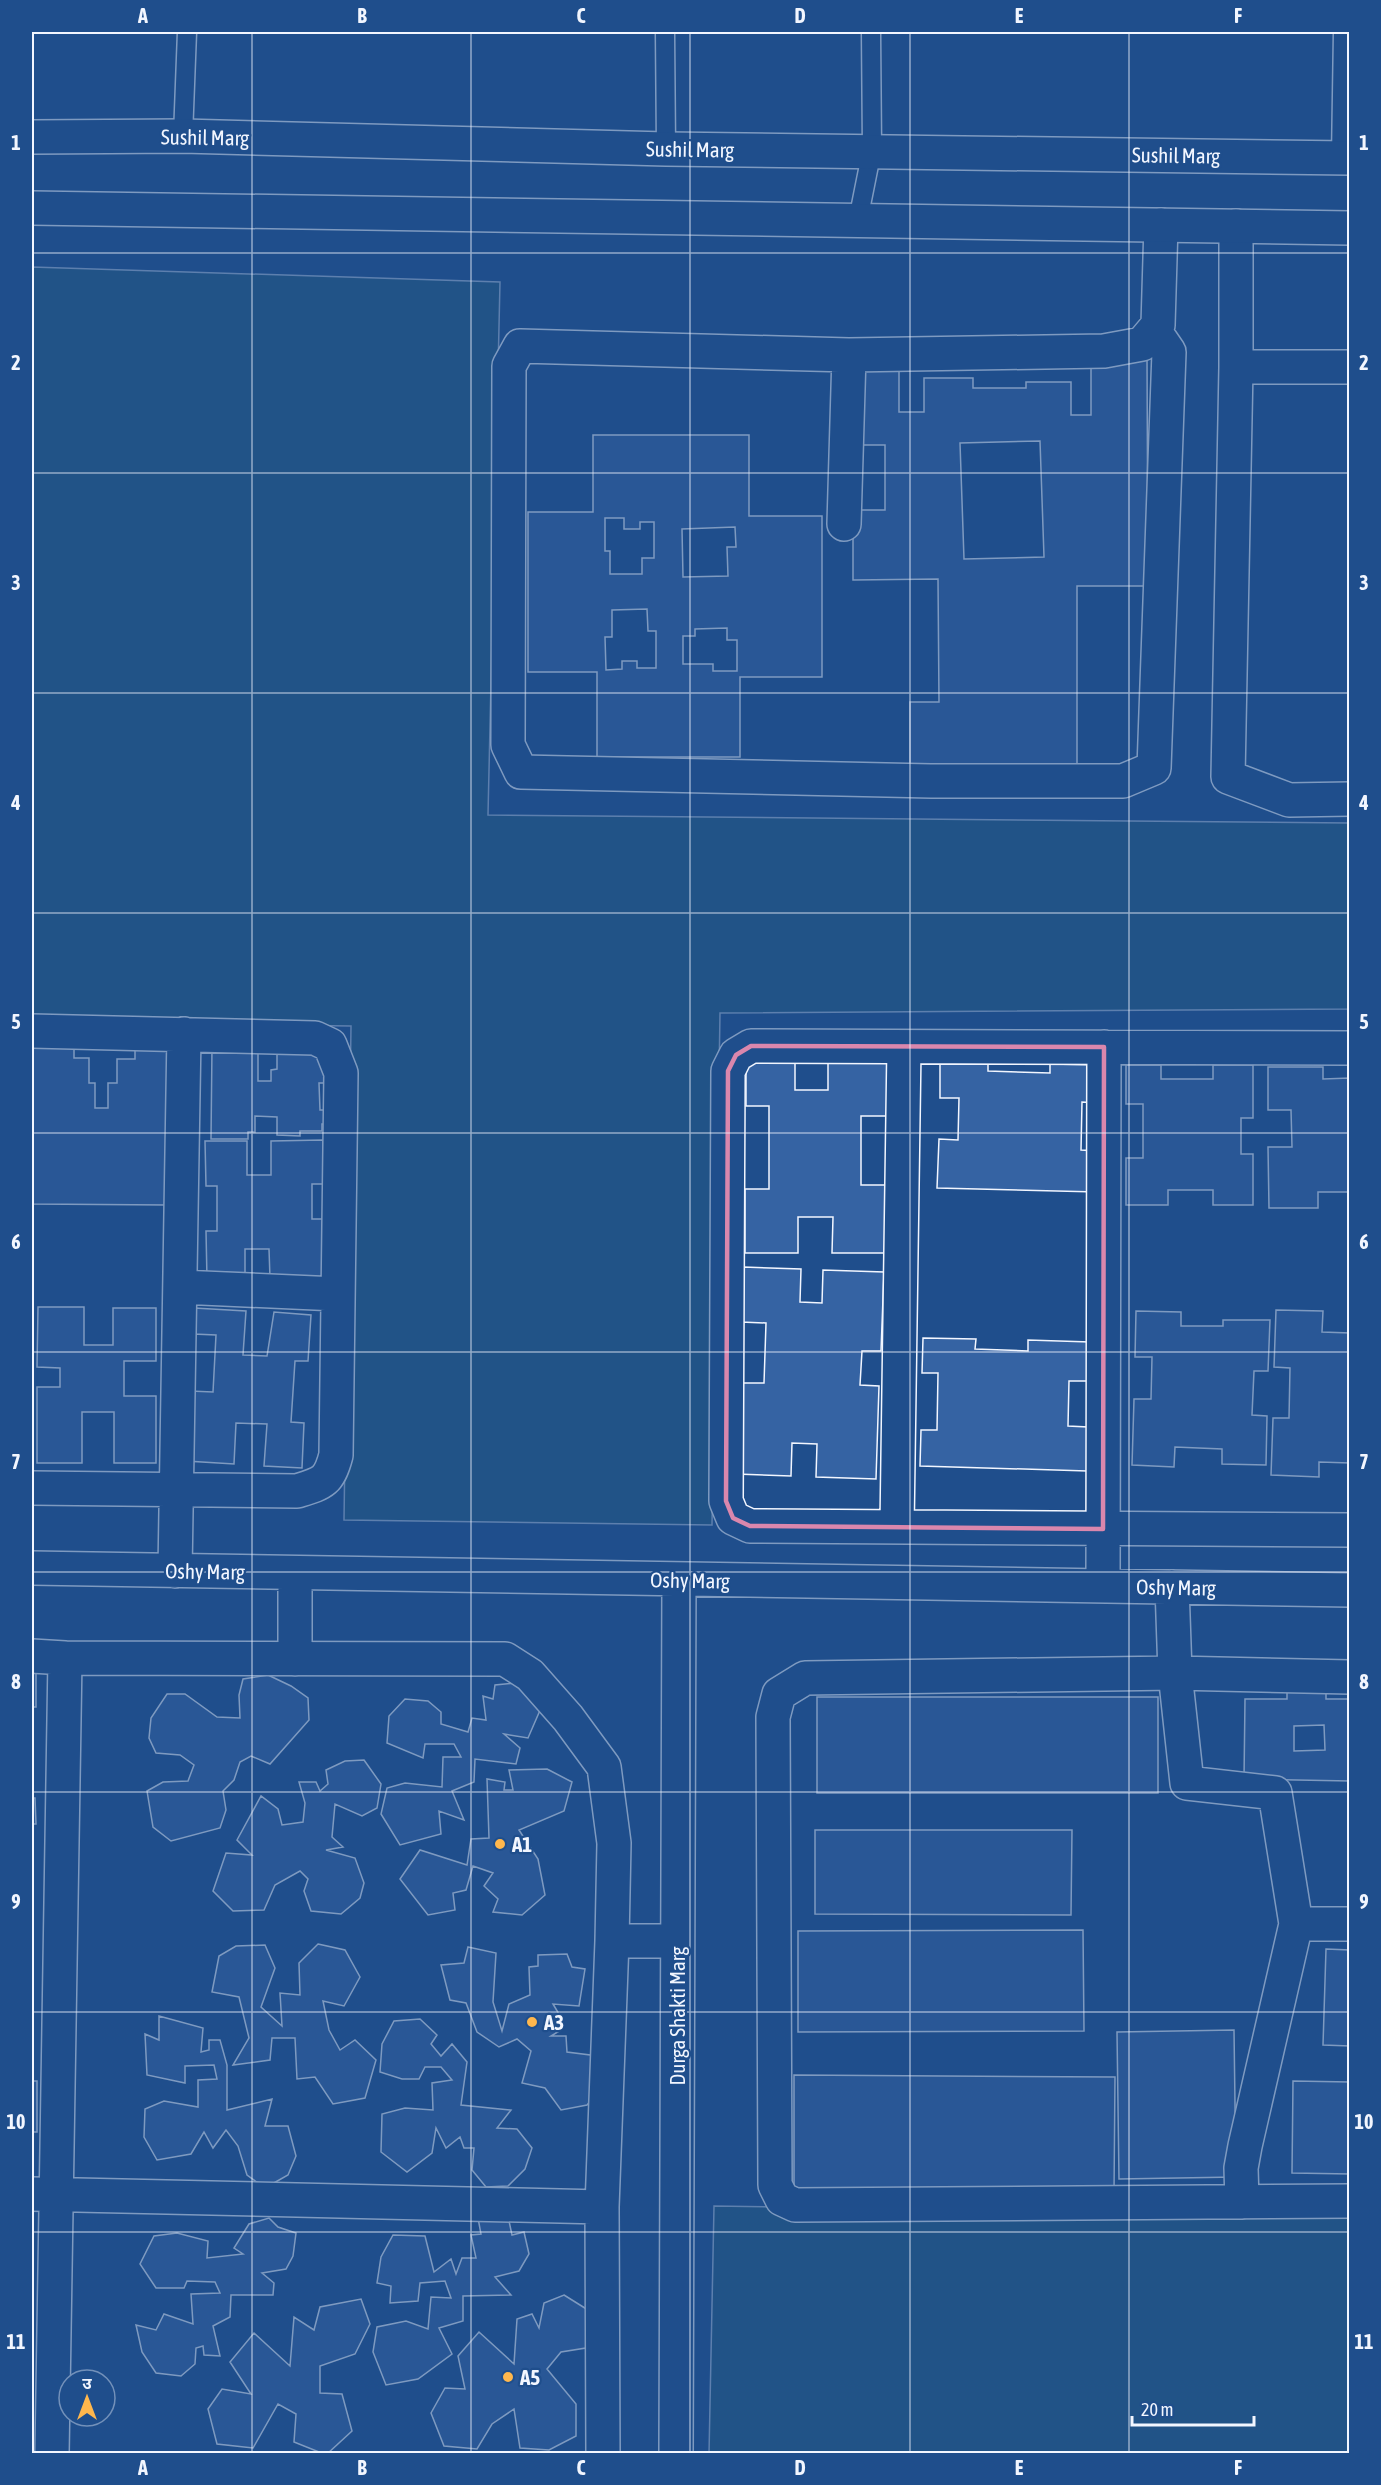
<svg xmlns="http://www.w3.org/2000/svg" width="1381" height="2485" viewBox="0 0 1381 2485" font-family="'Asap Condensed','Noto Sans Devanagari',sans-serif">
	<style>
		.green { fill: #245a82; stroke: #a8bbd7; stroke-width: 1.5 }
		.building { fill: #3563a3; stroke: #f2f6ff; stroke-width: 1.5; fill-rule: evenodd }
		.lines { fill: none; stroke-linecap: round; stroke-linejoin: round }
		.service-casing { stroke: #f2f6ff; stroke-width: 21 }
		.minor-casing { stroke: #f2f6ff; stroke-width: 36 }
		.tertiary-casing { stroke: #f2f6ff; stroke-width: 36 }
		.service { stroke: #1f4e8c; stroke-width: 18 }
		.minor { stroke: #1f4e8c; stroke-width: 33 }
		.tertiary { stroke: #1f4e8c; stroke-width: 33 }
		.marked { fill: none; stroke: #da87ad; stroke-width: 4.5; stroke-linejoin: round }
		.grid { fill: none; stroke: #f2f6ff; stroke-width: 1.5; stroke-opacity: 0.55 }
		.poi-dot { fill: #ffb74d; stroke: #1f4e8c; stroke-width: 2 }
		.labels { text-anchor: middle; dominant-baseline: central; stroke-width: 4.5; stroke-linejoin: round; paint-order: stroke }
		.street-label { font-size: 21px; fill: #f2f6ff; stroke: #1f4e8c }
		.poi-label { font-size: 21px; font-weight: bold; fill: #f2f6ff; stroke: #1f4e8c; text-anchor: start }
		.neatline { fill: none; stroke: #f2f6ff; stroke-width: 2 }
		.grid-label { font-size: 20px; text-anchor: middle; font-weight: bold; fill: #f2f6ff }
	</style>
	<rect width="100%" height="100%" fill="#1f4e8c"/>
	<path class="green" d="M 32,267 L 500,282 L 488,815 L 1349,823 L 1349,1009 L 720,1013 L 712,1525 L 344,1520 L 351,1026 L 32,1022 Z
		M 714,2206 L 1349,2216 L 1349,2453 L 709,2454 Z"/>
	<path class="building" d="M 1091,357 L 1147,357 L 1148,586 L 1077,586 L 1077,771 L 910,771 L 910,702 L 939,702 L 938,579 L 853,580 L 853,510 L 885,510 L 885,445 L 853,445 L 853,368 L 899,368 L 899,412 L 924,412 L 924,378 L 973,378 L 973,388 L 1026,388 L 1026,382 L 1071,382 L 1071,415 L 1091,415 ZM 1040,441 L 1044,557 L 964,559 L 960,443 Z
		M 593,435 L 749,435 L 749,516 L 822,516 L 822,677 L 740,677 L 740,757 L 597,757 L 597,672 L 528,672 L 528,512 L 593,512 ZM 605,518 L 624,518 L 624,529 L 640,529 L 640,522 L 654,522 L 654,558 L 642,558 L 642,574 L 610,574 L 610,551 L 605,551 ZM 735,527 L 736,547 L 727,547 L 728,576 L 683,577 L 682,529 ZM 647,609 L 648,631 L 656,631 L 656,668 L 637,668 L 637,661 L 622,661 L 622,669 L 606,670 L 605,637 L 612,637 L 612,610 ZM 727,628 L 727,640 L 737,640 L 737,671 L 713,671 L 713,664 L 683,664 L 683,636 L 695,636 L 695,629 Z
		M 32,1041 L 74,1042 L 74,1058 L 89,1058 L 89,1083 L 95,1083 L 95,1108 L 108,1108 L 108,1083 L 117,1083 L 117,1059 L 135,1059 L 135,1042 L 167,1049 L 167,1205 L 32,1204 Z
		M 277,1045 L 326,1053 L 326,1083 L 319,1083 L 320,1110 L 326,1110 L 326,1124 L 322,1124 L 322,1131 L 300,1131 L 300,1136 L 277,1135 L 277,1117 L 255,1116 L 255,1132 L 248,1132 L 248,1139 L 211,1139 L 212,1047 L 258,1047 L 258,1081 L 271,1081 L 271,1070 L 277,1069 Z
		M 746,1057 L 795,1057 L 795,1090 L 828,1090 L 828,1057 L 893,1057 L 893,1116 L 861,1116 L 861,1185 L 892,1185 L 892,1253 L 832,1253 L 833,1217 L 798,1217 L 798,1253 L 745,1253 L 745,1189 L 769,1189 L 769,1106 L 746,1106 Z
		M 940,1061 L 988,1063 L 988,1071 L 1050,1073 L 1050,1064 L 1100,1065 L 1100,1103 L 1082,1102 L 1081,1150 L 1098,1151 L 1097,1192 L 937,1188 L 939,1139 L 958,1140 L 959,1098 L 940,1098 Z
		M 1126,1065 L 1161,1065 L 1161,1079 L 1213,1079 L 1213,1065 L 1253,1065 L 1253,1118 L 1241,1118 L 1241,1154 L 1253,1154 L 1253,1205 L 1213,1205 L 1213,1190 L 1168,1190 L 1168,1205 L 1126,1205 L 1126,1158 L 1143,1158 L 1143,1104 L 1126,1104 Z
		M 1268,1067 L 1323,1067 L 1323,1079 L 1350,1078 L 1350,1192 L 1318,1192 L 1318,1208 L 1269,1208 L 1268,1147 L 1292,1147 L 1291,1110 L 1268,1110 Z
		M 323,1140 L 324,1184 L 312,1184 L 312,1219 L 324,1219 L 325,1277 L 270,1278 L 269,1249 L 245,1249 L 245,1278 L 207,1279 L 206,1231 L 217,1231 L 217,1186 L 206,1186 L 205,1141 L 247,1141 L 247,1175 L 271,1175 L 271,1141 Z
		M 743,1267 L 801,1269 L 800,1302 L 822,1303 L 823,1270 L 884,1272 L 881,1351 L 862,1351 L 860,1385 L 879,1386 L 876,1479 L 816,1477 L 817,1444 L 792,1443 L 791,1476 L 736,1474 L 738,1383 L 764,1383 L 766,1323 L 741,1322 Z
		M 38,1307 L 84,1307 L 84,1345 L 113,1345 L 113,1308 L 156,1308 L 156,1361 L 124,1361 L 124,1396 L 156,1396 L 156,1463 L 114,1463 L 114,1412 L 82,1412 L 82,1463 L 37,1463 L 37,1387 L 60,1387 L 60,1368 L 37,1367 Z
		M 194,1308 L 246,1311 L 243,1355 L 267,1356 L 274,1312 L 311,1315 L 308,1361 L 295,1361 L 291,1422 L 304,1423 L 302,1468 L 264,1466 L 267,1424 L 236,1423 L 234,1464 L 186,1461 L 190,1391 L 213,1392 L 216,1335 L 193,1334 Z
		M 1276,1310 L 1323,1311 L 1322,1332 L 1350,1333 L 1350,1463 L 1319,1462 L 1319,1477 L 1271,1475 L 1273,1418 L 1289,1418 L 1290,1368 L 1274,1367 Z
		M 1136,1311 L 1181,1312 L 1181,1326 L 1223,1326 L 1223,1320 L 1270,1320 L 1268,1371 L 1254,1371 L 1252,1415 L 1267,1416 L 1266,1465 L 1222,1464 L 1222,1449 L 1175,1447 L 1174,1467 L 1132,1465 L 1134,1399 L 1151,1399 L 1152,1357 L 1135,1357 Z
		M 923,1338 L 976,1339 L 975,1349 L 1028,1351 L 1028,1340 L 1090,1342 L 1089,1381 L 1069,1381 L 1068,1426 L 1088,1427 L 1087,1471 L 920,1466 L 921,1430 L 937,1430 L 938,1373 L 922,1373 Z
		M 32,1673 L 36,1673 L 36,1707 L 32,1707 Z
		M 268,1675 L 291,1686 L 308,1698 L 309,1720 L 270,1764 L 251,1756 L 240,1762 L 234,1780 L 223,1791 L 226,1810 L 220,1828 L 171,1841 L 153,1827 L 147,1791 L 163,1782 L 188,1781 L 194,1765 L 180,1755 L 156,1753 L 149,1738 L 151,1718 L 167,1694 L 185,1694 L 217,1717 L 240,1718 L 239,1695 L 243,1679 Z
		M 525,1682 L 541,1708 L 528,1738 L 504,1734 L 520,1748 L 516,1764 L 475,1759 L 474,1782 L 452,1791 L 464,1820 L 439,1811 L 441,1834 L 400,1845 L 381,1814 L 387,1788 L 405,1783 L 442,1787 L 443,1757 L 461,1757 L 454,1744 L 425,1744 L 423,1758 L 387,1743 L 389,1716 L 405,1699 L 428,1701 L 441,1712 L 441,1724 L 468,1732 L 472,1718 L 486,1720 L 483,1696 L 493,1699 L 495,1685 Z
		M 1287,1689 L 1326,1690 L 1326,1699 L 1350,1699 L 1350,1781 L 1244,1779 L 1245,1699 L 1287,1699 ZM 1324,1725 L 1325,1750 L 1294,1751 L 1294,1726 Z
		M 817,1697 L 1158,1697 L 1158,1793 L 817,1793 Z
		M 364,1760 L 381,1784 L 377,1808 L 362,1816 L 335,1804 L 332,1837 L 343,1847 L 326,1850 L 355,1858 L 364,1883 L 360,1898 L 341,1914 L 311,1911 L 304,1891 L 308,1879 L 300,1871 L 275,1885 L 264,1910 L 233,1911 L 213,1891 L 226,1853 L 252,1855 L 237,1840 L 261,1796 L 278,1809 L 282,1825 L 303,1822 L 305,1803 L 299,1782 L 316,1782 L 320,1791 L 328,1784 L 326,1770 L 345,1761 Z
		M 547,1769 L 572,1782 L 564,1811 L 519,1830 L 538,1859 L 545,1895 L 522,1915 L 493,1912 L 498,1899 L 484,1886 L 493,1873 L 473,1866 L 466,1890 L 453,1893 L 455,1910 L 428,1915 L 400,1879 L 420,1850 L 467,1865 L 471,1839 L 489,1838 L 487,1779 L 505,1782 L 504,1790 L 513,1790 L 509,1770 Z
		M 32,1798 L 35,1798 L 36,1824 L 32,1824 Z
		M 815,1830 L 1072,1830 L 1071,1915 L 815,1914 Z
		M 1083,1930 L 1084,2031 L 798,2032 L 798,1931 Z
		M 318,1944 L 345,1950 L 360,1977 L 344,2006 L 323,2001 L 329,2030 L 340,2050 L 355,2040 L 376,2060 L 365,2098 L 333,2104 L 315,2077 L 297,2079 L 295,2038 L 272,2038 L 270,2060 L 233,2065 L 249,2038 L 239,1997 L 212,1992 L 219,1956 L 236,1946 L 265,1945 L 275,1968 L 261,2007 L 282,2026 L 280,1993 L 300,1995 L 299,1963 Z
		M 468,1947 L 496,1953 L 493,2002 L 502,2031 L 509,2004 L 530,1995 L 529,1967 L 538,1966 L 538,1955 L 567,1954 L 572,1967 L 585,1969 L 579,2006 L 553,2004 L 559,2014 L 561,2030 L 551,2036 L 566,2036 L 567,2052 L 598,2056 L 601,2089 L 587,2105 L 561,2110 L 545,2088 L 522,2083 L 531,2051 L 517,2039 L 499,2047 L 477,2032 L 466,2003 L 450,2000 L 441,1965 L 464,1963 Z
		M 1326,1949 L 1350,1950 L 1350,2046 L 1323,2045 Z
		M 159,2016 L 203,2028 L 201,2052 L 209,2050 L 209,2040 L 220,2040 L 227,2065 L 227,2110 L 272,2099 L 265,2126 L 288,2126 L 296,2156 L 288,2175 L 265,2188 L 247,2175 L 238,2146 L 226,2130 L 213,2148 L 204,2132 L 191,2154 L 157,2160 L 144,2137 L 145,2109 L 164,2101 L 198,2107 L 198,2080 L 217,2079 L 214,2065 L 185,2066 L 185,2083 L 147,2075 L 145,2034 L 159,2040 Z
		M 420,2019 L 437,2035 L 431,2044 L 441,2056 L 452,2044 L 467,2062 L 461,2105 L 511,2110 L 497,2128 L 517,2129 L 532,2148 L 525,2169 L 508,2186 L 486,2187 L 472,2170 L 474,2148 L 464,2148 L 460,2137 L 446,2148 L 436,2128 L 432,2153 L 407,2172 L 381,2152 L 382,2114 L 405,2108 L 433,2110 L 432,2083 L 452,2080 L 441,2067 L 425,2067 L 419,2079 L 402,2079 L 380,2072 L 382,2044 L 394,2021 Z
		M 1234,2030 L 1236,2177 L 1119,2179 L 1117,2032 Z
		M 794,2075 L 1115,2077 L 1114,2193 L 794,2191 Z
		M 32,2081 L 37,2081 L 37,2132 L 32,2132 Z
		M 1293,2081 L 1350,2082 L 1350,2174 L 1292,2173 Z
		M 269,2218 L 278,2227 L 296,2233 L 293,2256 L 286,2269 L 262,2273 L 274,2283 L 273,2295 L 231,2295 L 230,2317 L 213,2326 L 220,2356 L 204,2355 L 203,2346 L 196,2348 L 195,2364 L 181,2376 L 156,2373 L 142,2352 L 136,2325 L 156,2330 L 164,2314 L 193,2324 L 191,2294 L 220,2293 L 215,2282 L 187,2281 L 184,2288 L 156,2288 L 140,2264 L 154,2236 L 177,2233 L 208,2241 L 207,2258 L 243,2254 L 234,2248 L 249,2224 Z
		M 478,2218 L 509,2221 L 512,2235 L 524,2232 L 529,2254 L 519,2271 L 495,2277 L 511,2295 L 463,2296 L 463,2321 L 439,2328 L 452,2354 L 418,2379 L 386,2385 L 373,2352 L 377,2327 L 406,2321 L 428,2329 L 431,2297 L 451,2298 L 445,2281 L 420,2283 L 418,2301 L 390,2303 L 391,2286 L 377,2283 L 381,2257 L 393,2235 L 425,2236 L 434,2272 L 451,2259 L 456,2274 L 462,2258 L 476,2258 L 471,2235 L 481,2234 Z
		M 564,2295 L 596,2315 L 592,2347 L 561,2352 L 547,2369 L 576,2404 L 576,2436 L 549,2450 L 520,2448 L 514,2409 L 492,2424 L 477,2449 L 444,2446 L 431,2413 L 445,2388 L 465,2389 L 458,2356 L 479,2332 L 514,2364 L 517,2319 L 532,2314 L 539,2328 L 544,2303 Z
		M 361,2299 L 370,2324 L 355,2354 L 320,2366 L 320,2393 L 342,2394 L 352,2431 L 327,2454 L 324,2454 L 294,2442 L 296,2414 L 278,2404 L 253,2448 L 217,2444 L 208,2409 L 222,2389 L 251,2394 L 230,2362 L 254,2333 L 290,2366 L 294,2317 L 314,2330 L 320,2307 Z"/>
	<g class="lines">
		<g class="service-casing">
			<path id="service" d="M 665,32 L 666,149
				M 183,136 L 187,32
				M 1341,158 L 1343,32
				M 858,220 L 872,150 L 871,32"/>
		</g>
		<g class="minor-casing">
			<path id="minor" d="M 1236,226 L 1236,367
				M 1154,330 L 1169,352 L 1154,768 L 1123,781 L 931,781 L 521,772 L 508,745 L 509,366 L 520,346 L 849,355 L 1104,351 L 1142,344 L 1158,325 L 1161,225
				M 1350,367 L 1236,367 L 1228,777 L 1289,800 L 1350,799
				M 844,524 L 849,355
				M 32,1031 L 315,1038 L 330,1045 L 341,1073 L 336,1455 C 329,1482 323,1483 297,1491 L 32,1488
				M 1350,1048 L 751,1046 L 736,1055 L 728,1071 L 726,1501 L 733,1518 L 750,1526 L 1350,1530
				M 180,1287 L 337,1294
				M 897,1527 L 904,1047
				M 32,1568 L 1350,1590
				M 175,1571 L 184,1034
				M 295,1573 L 295,1659
				M 1103,1586 L 1104,1047
				M 1172,1587 L 1175,1673 L 1350,1677
				M 32,1656 L 65,1658
				M 1296,1924 L 1350,1924
				M 32,2194 L 602,2207
				M 1242,2202 L 1241,2168 L 1245,2146 L 1296,1924 L 1275,1793 L 1187,1783 L 1175,1673 L 805,1678 L 779,1694 L 773,1717 L 775,2185 L 782,2199 L 795,2205 L 1350,2201
				M 52,2454 L 65,1658 L 505,1659 L 530,1675 L 568,1718 L 604,1767 L 614,1843 L 612,1941 L 677,1941
				M 603,2454 L 602,2207 L 612,1941
				M 676,2454 L 679,1579"/>
		</g>
		<g class="tertiary-casing">
			<path id="tertiary" d="M 32,137 L 183,136 L 666,149 L 1350,158
				M 32,208 L 1350,228"/>
		</g>
		<use href="#service" class="service"/>
		<use href="#minor" class="minor"/>
		<use href="#tertiary" class="tertiary"/>
	</g>
	<path d="M0 0H1381V2485H0ZM 751,1046 L 1104,1047 L 1103,1529 L 750,1526 L 733,1518 L 726,1501 L 728,1071 L 736,1055 Z" fill="#1f4e8c" fill-opacity=".55" fill-rule="evenodd"/>
	<path class="marked" d="M 751,1046 L 1104,1047 L 1103,1529 L 750,1526 L 733,1518 L 726,1501 L 728,1071 L 736,1055 Z"/>
	<path class="grid" d="M 252,32 L 252,2454M 471,32 L 471,2454M 690,32 L 690,2454M 910,32 L 910,2454M 1129,32 L 1129,2454M 32,253 L 1350,253M 32,473 L 1350,473M 32,693 L 1350,693M 32,913 L 1350,913M 32,1133 L 1350,1133M 32,1352 L 1350,1352M 32,1572 L 1350,1572M 32,1792 L 1350,1792M 32,2012 L 1350,2012M 32,2232 L 1350,2232"/>
	<g class="poi-dot">
		<circle cx="500" cy="1844" r="6"/>
		<circle cx="532" cy="2022" r="6"/>
		<circle cx="508" cy="2377" r="6"/>
	</g>
	<g class="labels">
		<g class="street-label">
			<text transform="translate(205 137) rotate(1)">Sushil Marg</text>
			<text transform="translate(690 149) rotate(1)">Sushil Marg</text>
			<text transform="translate(1176 155) rotate(1)">Sushil Marg</text>
			<text transform="translate(205 1571) rotate(1)">Oshy Marg</text>
			<text transform="translate(690 1580) rotate(1)">Oshy Marg</text>
			<text transform="translate(1176 1587) rotate(1)">Oshy Marg</text>
			<text transform="translate(677 2016) rotate(-90)">Durga Shakti Marg</text>
		</g>
		<g class="poi-label">
			<text x="512" y="1844">A1</text>
			<text x="544" y="2022">A3</text>
			<text x="520" y="2377">A5</text>
		</g>
	</g>
	<rect width="1381" height="2485" fill="none" stroke="#1f4e8c" stroke-width="66"/>
	<g transform="translate(87 2398)"><circle r="28" fill="#1f4e8c" stroke="#7391ba" stroke-width="1.5"/>
	<path d="M0-4.5L10 22L0 15L-10 22Z" fill="#ffb74d"/>
	<text y="-9" font-size="16" font-weight="bold" text-anchor="middle" fill="#f2f6ff">उ</text>
	</g>
	<path d="M1132 2416v9h122v-9" fill="none" stroke="#f2f6ff" stroke-width="3"/>
	<text x="1141" y="2416" font-size="18" fill="#f2f6ff" stroke="#1f4e8c" stroke-width="4.5" paint-order="stroke">20 m</text>
	<rect x="33" y="33" width="1315" height="2419" class="neatline"/>
	<g class="grid-label">
		<text x="143" y="23">A</text>
		<text x="362" y="23">B</text>
		<text x="581" y="23">C</text>
		<text x="800" y="23">D</text>
		<text x="1019" y="23">E</text>
		<text x="1238" y="23">F</text>
		<text x="16" y="150">1</text>
		<text x="1364" y="150">1</text>
		<text x="16" y="370">2</text>
		<text x="1364" y="370">2</text>
		<text x="16" y="590">3</text>
		<text x="1364" y="590">3</text>
		<text x="16" y="810">4</text>
		<text x="1364" y="810">4</text>
		<text x="16" y="1029">5</text>
		<text x="1364" y="1029">5</text>
		<text x="16" y="1249">6</text>
		<text x="1364" y="1249">6</text>
		<text x="16" y="1469">7</text>
		<text x="1364" y="1469">7</text>
		<text x="16" y="1689">8</text>
		<text x="1364" y="1689">8</text>
		<text x="16" y="1909">9</text>
		<text x="1364" y="1909">9</text>
		<text x="16" y="2129">10</text>
		<text x="1364" y="2129">10</text>
		<text x="16" y="2349">11</text>
		<text x="1364" y="2349">11</text>
		<text x="143" y="2475">A</text>
		<text x="362" y="2475">B</text>
		<text x="581" y="2475">C</text>
		<text x="800" y="2475">D</text>
		<text x="1019" y="2475">E</text>
		<text x="1238" y="2475">F</text>
	</g>
</svg>
